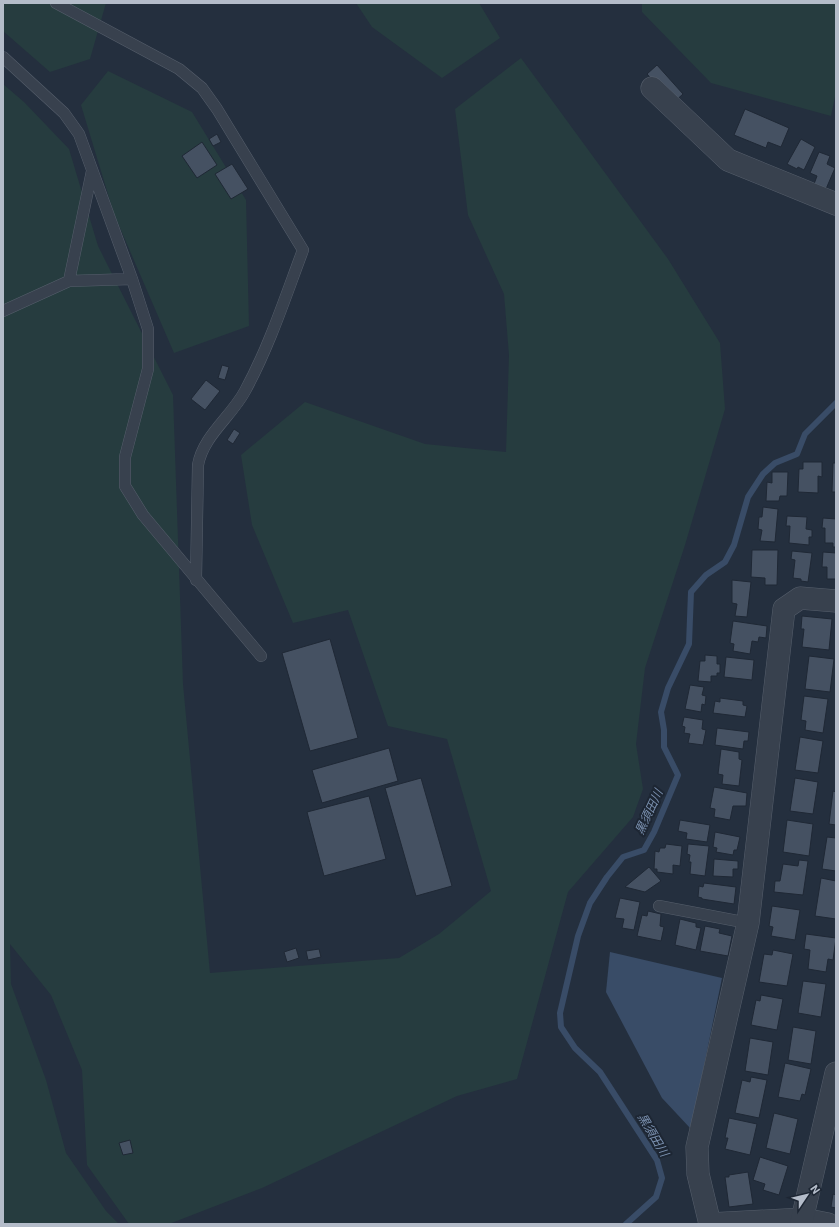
<svg xmlns="http://www.w3.org/2000/svg" width="839" height="1227" viewBox="0 0 839 1227" font-family="Roboto,'Noto Sans JP',sans-serif">
	<style>
		.green { fill: #263c3f }
		.water { fill: #394c67 }
		.lines { fill: none; stroke-linecap: round; stroke-linejoin: round }
		.stream { stroke: #394c67; stroke-width: 6 }
		.building { fill: #455162; stroke: #1f2835 }
		.service-casing { stroke: #565f6c; stroke-width: 12 }
		.minor-casing { stroke: #565f6c; stroke-width: 23 }
		.tertiary-casing { stroke: #565f6c; stroke-width: 23 }
		.service { stroke: #38414e; stroke-width: 11 }
		.minor { stroke: #38414e; stroke-width: 22 }
		.tertiary { stroke: #38414e; stroke-width: 22 }
		.labels { text-anchor: middle; dominant-baseline: central; stroke-width: 4; stroke-linejoin: round; paint-order: stroke }
		.water-label { font-size: 12px; font-style: italic; fill: #7c92b1; stroke: #1d2633 }
	</style>
	<rect width="100%" height="100%" fill="#242f3e"/>
	<path class="green" d="M 3,3 L 106,3 L 90,59 L 50,72 L 3,31 Z
		M 356,3 L 479,3 L 500,38 L 442,78 L 372,27 Z
		M 642,3 L 836,3 L 836,92 L 831,116 L 711,83 L 642,12 Z
		M 521,58 L 668,259 L 720,343 L 725,409 L 685,545 L 645,668 L 636,744 L 643,789 L 633,817 L 568,892 L 517,1079 L 457,1096 L 262,1188 L 169,1224 L 129,1224 L 87,1165 L 82,1070 L 51,995 L 10,944 L 11,984 L 46,1080 L 66,1153 L 106,1211 L 119,1224 L 3,1224 L 3,84 L 24,102 L 69,149 L 98,246 L 173,395 L 183,684 L 210,973 L 399,958 L 439,934 L 491,891 L 447,739 L 388,726 L 348,610 L 293,623 L 252,525 L 241,455 L 305,402 L 425,444 L 506,452 L 509,355 L 504,294 L 468,215 L 455,109 Z
		M 108,71 L 192,112 L 246,200 L 249,326 L 174,353 L 114,214 L 81,105 Z"/>
	<path class="water" d="M 610,952 L 722,978 L 691,1129 L 662,1098 L 606,992 Z"/>
	<g class="lines">
		<path class="stream" d="M 626,1224 L 656,1197 L 662,1178 L 657,1160 L 600,1072 L 575,1048 L 561,1027 L 560,1013 L 578,936 L 590,903 L 607,877 L 623,857 L 644,850 L 654,832 L 678,775 L 664,747 L 664,730 L 661,712 L 668,688 L 689,644 L 691,592 L 706,575 L 725,562 L 734,545 L 748,497 L 763,474 L 775,463 L 797,454 L 805,434 L 836,403"/>
	</g>
	<path class="building" d="M 657,65 L 683,94 L 673,103 L 647,74 Z
		M 745,109 L 789,128 L 781,147 L 768,142 L 766,148 L 734,135 Z
		M 217,134 L 221,142 L 213,146 L 209,139 Z
		M 801,139 L 815,147 L 804,170 L 798,167 L 797,169 L 787,164 Z
		M 202,142 L 217,165 L 197,178 L 182,156 Z
		M 819,152 L 830,156 L 827,164 L 835,168 L 826,189 L 814,184 L 817,176 L 810,173 Z
		M 232,164 L 248,189 L 231,199 L 215,174 Z
		M 222,365 L 229,367 L 225,380 L 218,378 Z
		M 206,380 L 220,391 L 205,410 L 191,399 Z
		M 234,429 L 240,433 L 233,444 L 227,440 Z
		M 803,462 L 822,462 L 822,477 L 818,476 L 818,493 L 798,492 L 799,469 L 803,469 Z
		M 833,463 L 836,463 L 836,492 L 832,492 Z
		M 772,472 L 788,472 L 787,496 L 780,496 L 779,501 L 766,501 L 767,482 L 772,483 Z
		M 763,507 L 778,509 L 775,542 L 760,541 L 762,530 L 758,529 L 759,517 L 762,517 Z
		M 787,516 L 807,517 L 806,529 L 812,530 L 812,537 L 809,537 L 809,545 L 789,543 L 790,526 L 786,526 Z
		M 823,518 L 836,519 L 836,547 L 833,547 L 833,543 L 825,543 L 825,528 L 822,528 Z
		M 752,550 L 778,550 L 777,585 L 765,585 L 765,578 L 751,577 Z
		M 792,551 L 812,553 L 808,582 L 801,581 L 801,579 L 793,578 L 795,560 L 791,559 Z
		M 823,552 L 836,553 L 836,579 L 827,579 L 827,567 L 822,567 Z
		M 732,580 L 751,582 L 747,617 L 735,616 L 737,604 L 732,603 Z
		M 802,616 L 832,619 L 829,650 L 802,647 L 804,629 L 801,629 Z
		M 733,621 L 767,626 L 766,638 L 759,637 L 758,642 L 752,641 L 750,654 L 733,651 L 734,644 L 730,643 Z
		M 330,639 L 358,738 L 310,751 L 282,653 Z
		M 705,655 L 717,656 L 717,664 L 720,664 L 720,673 L 717,673 L 717,676 L 711,676 L 711,682 L 698,681 L 700,661 L 705,661 Z
		M 809,656 L 834,659 L 830,692 L 805,689 Z
		M 726,657 L 754,660 L 752,680 L 724,677 Z
		M 690,685 L 704,687 L 702,695 L 706,696 L 705,705 L 702,704 L 701,712 L 685,709 Z
		M 804,696 L 828,699 L 823,733 L 805,730 L 806,721 L 801,720 Z
		M 720,698 L 743,701 L 743,705 L 747,706 L 745,717 L 713,713 L 715,701 L 720,702 Z
		M 684,717 L 703,720 L 702,729 L 706,730 L 703,745 L 688,743 L 690,734 L 684,733 L 685,727 L 682,726 Z
		M 717,728 L 749,732 L 748,741 L 744,741 L 743,749 L 715,745 Z
		M 800,737 L 823,741 L 818,773 L 795,770 Z
		M 389,748 L 398,781 L 322,803 L 312,770 Z
		M 721,749 L 739,752 L 739,759 L 742,760 L 739,786 L 722,784 L 723,775 L 718,774 Z
		M 421,778 L 452,886 L 416,896 L 385,788 Z
		M 795,778 L 818,782 L 813,814 L 790,811 Z
		M 714,787 L 747,793 L 746,806 L 733,806 L 730,820 L 714,817 L 715,809 L 710,808 Z
		M 833,791 L 836,792 L 836,825 L 829,824 Z
		M 369,796 L 386,859 L 324,876 L 307,812 Z
		M 680,820 L 710,825 L 707,842 L 686,839 L 687,833 L 678,831 Z
		M 787,820 L 813,824 L 809,856 L 783,852 Z
		M 715,832 L 740,837 L 737,850 L 734,850 L 733,855 L 716,852 L 717,848 L 713,847 Z
		M 827,837 L 836,838 L 836,871 L 822,869 Z
		M 666,844 L 682,846 L 680,866 L 673,865 L 673,874 L 657,872 L 657,869 L 654,869 L 655,851 L 659,852 L 660,848 L 665,848 Z
		M 688,844 L 709,846 L 705,876 L 690,874 L 691,862 L 689,862 L 690,855 L 687,854 Z
		M 714,859 L 738,861 L 738,869 L 733,869 L 733,877 L 713,876 Z
		M 799,860 L 808,861 L 803,895 L 774,892 L 775,881 L 780,881 L 783,864 L 798,866 Z
		M 649,867 L 661,881 L 645,892 L 625,887 Z
		M 821,878 L 836,881 L 836,919 L 815,916 Z
		M 704,883 L 736,887 L 734,904 L 702,899 L 702,898 L 698,897 L 699,886 L 703,887 Z
		M 620,898 L 640,902 L 634,930 L 622,928 L 624,919 L 615,918 Z
		M 772,906 L 800,910 L 795,940 L 771,936 L 773,927 L 769,926 Z
		M 648,911 L 661,914 L 660,926 L 664,927 L 661,941 L 637,936 L 642,915 L 647,916 Z
		M 680,919 L 696,923 L 696,927 L 701,928 L 696,950 L 675,945 Z
		M 705,926 L 720,929 L 719,933 L 732,936 L 728,956 L 700,951 Z
		M 806,934 L 836,938 L 833,960 L 828,959 L 826,972 L 808,969 L 810,950 L 804,949 Z
		M 296,948 L 299,958 L 287,962 L 284,952 Z
		M 319,949 L 321,957 L 308,960 L 306,951 Z
		M 773,950 L 793,954 L 787,986 L 759,982 L 764,954 L 772,955 Z
		M 803,981 L 826,984 L 821,1017 L 798,1013 Z
		M 761,995 L 783,999 L 777,1030 L 751,1025 L 756,1000 L 760,1001 Z
		M 793,1027 L 816,1031 L 811,1064 L 788,1060 Z
		M 750,1038 L 773,1042 L 768,1075 L 745,1071 Z
		M 785,1063 L 811,1069 L 805,1095 L 802,1094 L 800,1101 L 778,1097 Z
		M 751,1077 L 767,1080 L 759,1118 L 735,1113 L 742,1080 L 750,1082 Z
		M 774,1113 L 798,1119 L 790,1154 L 766,1148 Z
		M 729,1118 L 757,1124 L 750,1155 L 725,1149 L 728,1138 L 725,1138 Z
		M 130,1140 L 133,1153 L 123,1155 L 119,1143 Z
		M 760,1157 L 788,1166 L 779,1195 L 763,1190 L 765,1184 L 753,1180 Z
		M 748,1172 L 753,1204 L 729,1207 L 725,1177 L 729,1177 L 729,1175 Z
		M 833,1194 L 836,1195 L 836,1208 L 831,1207 Z"/>
	<g class="lines">
		<g class="service-casing">
			<path id="service" d="M 56,3 L 179,69 L 202,88 L 217,109 L 303,250 C 285,298 269,347 245,391 C 231,417 203,436 198,465 L 196,580
				M 3,57 L 64,113 L 79,134 L 132,279
				M 69,281 L 92,171
				M 3,311 L 69,281 L 132,279 L 148,329 L 148,369 L 125,457 L 125,486 L 143,515 L 261,656
				M 659,906 L 748,923"/>
		</g>
		<g class="minor-casing">
			<path id="minor" d="M 652,88 L 728,160 L 836,204
				M 709,1224 L 803,1219 L 828,1224
				M 710,1224 L 698,1174 L 697,1147 L 748,923 L 784,609 L 800,598 L 836,601"/>
		</g>
		<g class="tertiary-casing">
			<path id="tertiary" d="M 801,1224 L 836,1073"/>
		</g>
		<use href="#service" class="service"/>
		<use href="#minor" class="minor"/>
		<use href="#tertiary" class="tertiary"/>
	</g>
	<g class="labels">
		<g class="water-label">
			<text transform="translate(649 812) rotate(-65)">黒須田川</text>
			<text transform="translate(653 1135) rotate(59)">黒須田川</text>
		</g>
	</g>
	<rect width="839" height="1227" fill="none" stroke="#b4bcc9" stroke-width="8"/>
	<g transform="translate(807 1195) rotate(55)" stroke="#1d2633" stroke-width="3" paint-order="stroke">
	<path d="M0-3L7 15L0 10L-7 15Z" fill="#b4bcc9"/>
	<text y="-6" font-size="11" font-weight="bold" text-anchor="middle" fill="#b4bcc9">N</text>
	</g>
</svg>
